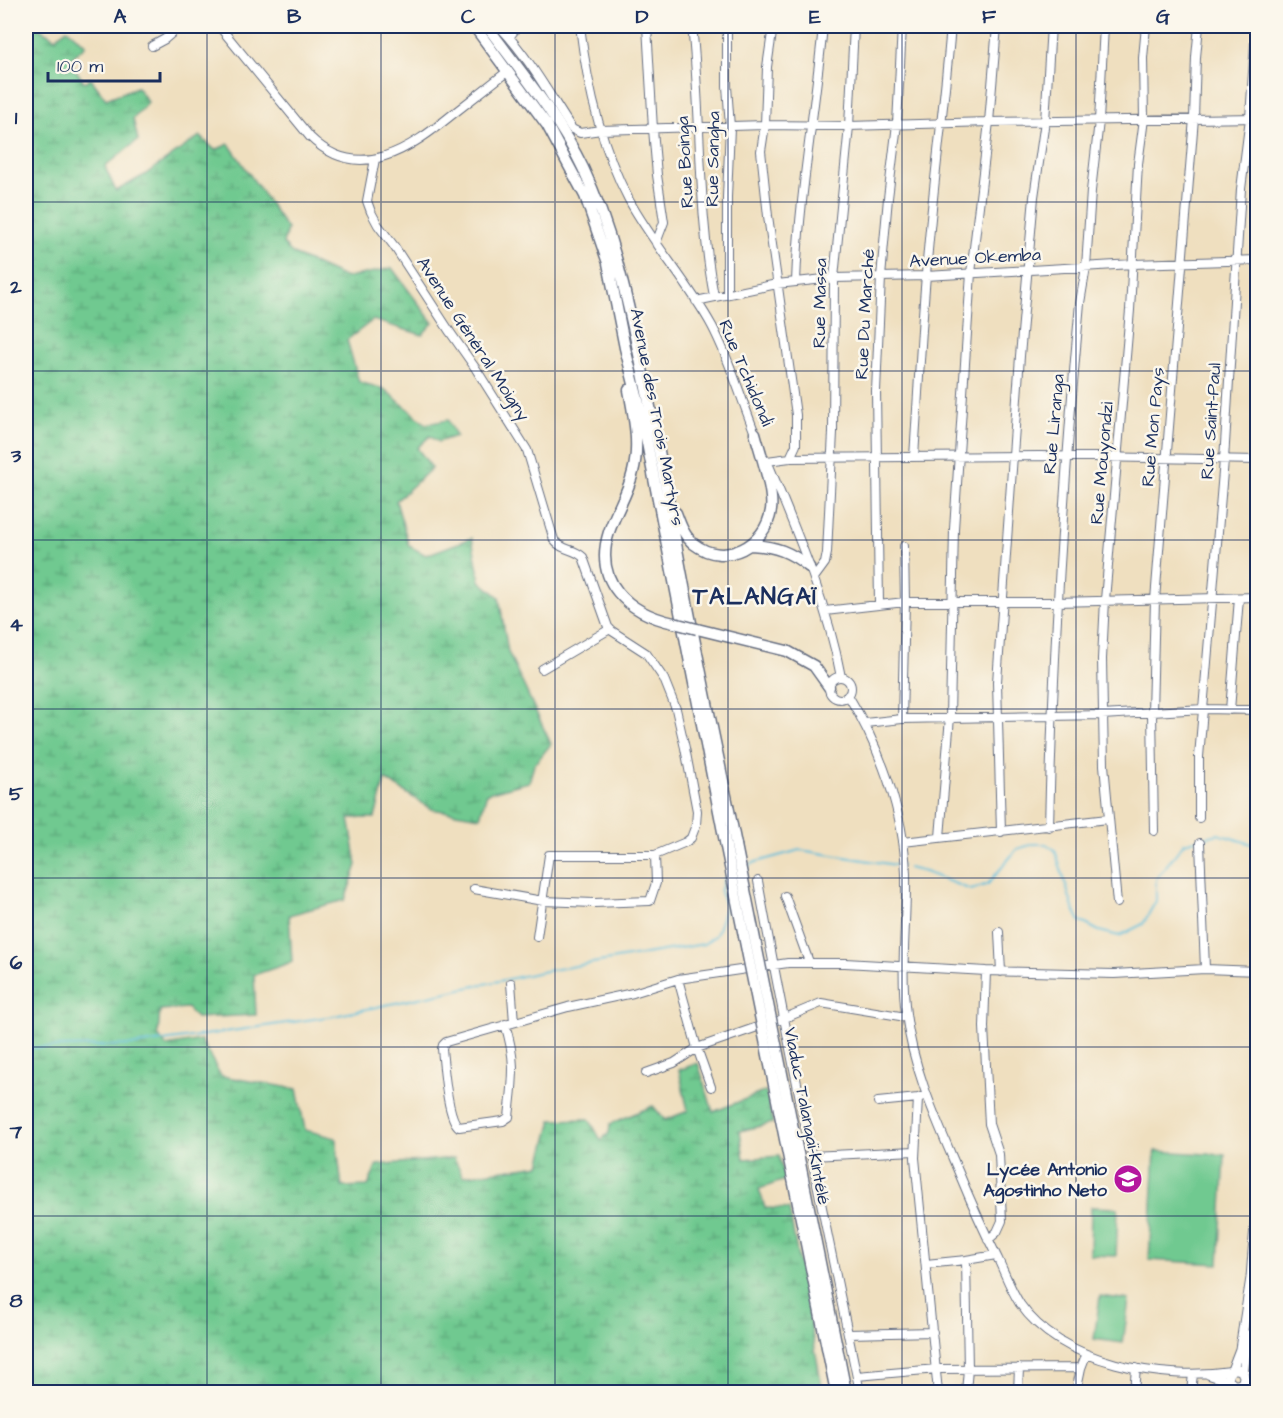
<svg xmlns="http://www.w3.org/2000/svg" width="1283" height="1418" viewBox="0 0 1283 1418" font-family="'Architects Daughter',sans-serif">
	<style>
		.wetland { fill: url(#wetland-marsh); stroke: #467c77; stroke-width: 1.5 }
		.pitch { fill: #70c990; stroke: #467c77; stroke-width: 1.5 }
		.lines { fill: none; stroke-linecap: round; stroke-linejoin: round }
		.stream { stroke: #5cbdda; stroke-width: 2 }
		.minor-casing { stroke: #656d80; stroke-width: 10 }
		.major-casing { stroke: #656d80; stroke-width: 11 }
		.highway-casing { stroke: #656d80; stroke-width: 13 }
		.minor { stroke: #fff; stroke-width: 8 }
		.major { stroke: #fff; stroke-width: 9 }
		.highway { stroke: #fff; stroke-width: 10 }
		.highway-bridge-casing { stroke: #656d80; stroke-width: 13; stroke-linecap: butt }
		.highway-bridge { stroke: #fff; stroke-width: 10 }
		.grid { fill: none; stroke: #1b2f5e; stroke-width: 1.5; stroke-opacity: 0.55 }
		.labels { text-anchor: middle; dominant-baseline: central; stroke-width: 5; stroke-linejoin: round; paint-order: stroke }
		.street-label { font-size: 18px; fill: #1b2f5e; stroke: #fbf7ec }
		.poi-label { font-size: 18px; font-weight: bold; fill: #1b2f5e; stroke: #fbf7ec; text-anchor: end }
		.district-label { font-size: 24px; font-weight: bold; letter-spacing: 1.5px; fill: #1b2f5e; stroke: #fbf7ec }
		.neatline { fill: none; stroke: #1b2f5e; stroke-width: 2 }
		.grid-label { font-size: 20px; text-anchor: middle; font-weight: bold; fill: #1b2f5e }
	</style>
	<defs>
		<pattern id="wetland-marsh" width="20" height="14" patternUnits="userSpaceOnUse" patternTransform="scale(1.5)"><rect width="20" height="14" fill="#70c990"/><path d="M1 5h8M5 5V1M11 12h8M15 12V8" fill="none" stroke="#5ba479"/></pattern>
	</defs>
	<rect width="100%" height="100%" fill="#fbf7ec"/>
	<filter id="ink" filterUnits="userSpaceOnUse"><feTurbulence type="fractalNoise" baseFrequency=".0167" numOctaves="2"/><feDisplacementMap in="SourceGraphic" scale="12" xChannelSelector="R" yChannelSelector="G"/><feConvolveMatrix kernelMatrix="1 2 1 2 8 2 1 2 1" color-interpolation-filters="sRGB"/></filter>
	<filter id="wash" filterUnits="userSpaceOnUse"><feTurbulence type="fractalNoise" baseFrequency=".008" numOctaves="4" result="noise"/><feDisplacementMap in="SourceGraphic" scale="24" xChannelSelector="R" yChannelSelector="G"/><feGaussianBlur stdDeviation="1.35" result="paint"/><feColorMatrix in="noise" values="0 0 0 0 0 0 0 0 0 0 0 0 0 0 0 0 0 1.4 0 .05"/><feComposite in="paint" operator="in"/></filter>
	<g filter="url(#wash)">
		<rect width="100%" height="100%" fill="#efdfbf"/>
		<path class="wetland" d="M 26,26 L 35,26 L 55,38 L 67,29 L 86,45 L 69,60 L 84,82 L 91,79 L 106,99 L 137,87 L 148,102 L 133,119 L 138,140 L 105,167 L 116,191 L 143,176 L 200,136 L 215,150 L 229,144 L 287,229 L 283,244 L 293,254 L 346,278 L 392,268 L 433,323 L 422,335 L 373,320 L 347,340 L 359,382 L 384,389 L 426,424 L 448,420 L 456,436 L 438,442 L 430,436 L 417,448 L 432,468 L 396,501 L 409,546 L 426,555 L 472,538 L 480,581 L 499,597 L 508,652 L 551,744 L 534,765 L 529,782 L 487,793 L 480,817 L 431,809 L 385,779 L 375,818 L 349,818 L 357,865 L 345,900 L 289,915 L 292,962 L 254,975 L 256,1015 L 196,1018 L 187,1008 L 160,1010 L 158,1035 L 166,1046 L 201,1040 L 221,1076 L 297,1089 L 305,1130 L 336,1138 L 342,1187 L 368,1186 L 377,1165 L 454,1158 L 463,1176 L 540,1165 L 552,1120 L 589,1119 L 601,1140 L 609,1133 L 610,1124 L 653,1106 L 665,1120 L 688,1111 L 679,1070 L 698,1063 L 713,1112 L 766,1091 L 773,1123 L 740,1131 L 744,1159 L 779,1156 L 785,1180 L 759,1189 L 765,1208 L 789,1209 L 823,1392 L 26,1392 Z"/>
		<path class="pitch" d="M 1155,1151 L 1225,1155 L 1219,1264 L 1149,1260 Z
			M 1091,1207 L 1118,1208 L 1116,1256 L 1090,1255 Z
			M 1100,1296 L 1129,1300 L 1123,1343 L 1094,1339 Z"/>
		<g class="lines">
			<path class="stream" d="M 744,868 L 756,862 L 800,850 L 902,866
				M 908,868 L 925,872 L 971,890 L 988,884 L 1017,849 L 1034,844 L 1046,844 L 1055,850 L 1073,908 L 1080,921 L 1099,931 L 1119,936 L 1143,924 L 1156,901 L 1156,879 L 1184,843 L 1218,834 L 1255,845
				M 26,1048 L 136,1045 L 334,1016 L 546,971 L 704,944 L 716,935 L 726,906 L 720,892 L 725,877 L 728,876"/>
		</g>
	</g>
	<g filter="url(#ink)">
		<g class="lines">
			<g class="minor-casing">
				<path id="minor" d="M 219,26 L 310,137 C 359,185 411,148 453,114 C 472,99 490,85 508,71
					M 499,26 C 528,56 549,94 572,129 L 580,133 L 601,130 L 765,125 L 849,126 L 989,122 L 1258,118
					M 580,26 C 587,85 601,147 629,200 C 653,244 688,282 712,326 C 730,360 741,399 756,436
					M 647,26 L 653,129 L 657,175 L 664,222 L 656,243
					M 692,26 C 702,116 697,206 714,296
					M 727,26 L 727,86 L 730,127 L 727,197 L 727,293
					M 773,26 L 767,67 L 765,125 L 761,151 L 768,216 L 796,415 L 796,445 L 790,458
					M 510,36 L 518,26
					M 152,46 L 165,39 L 180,26
					M 375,159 L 367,201 L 371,212 L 378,225 L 394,246 L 450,332 L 476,369 L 527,450 L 554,540 C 562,551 574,548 583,557 L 608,627 L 612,631 L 646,653 L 664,679 L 676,709 L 685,748 L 697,811 L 696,825 L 691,838 L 686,842 L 655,855 L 549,855 L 537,937
					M 796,282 C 799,196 815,111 823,26
					M 696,301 L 777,284 L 834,278 L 926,276 L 1133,264 L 1258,260
					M 914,457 C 918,397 921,336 926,275 C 932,192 944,109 951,26
					M 767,461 L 790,458 L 1040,456 L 1258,460
					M 768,463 C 797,533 827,602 841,677
					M 814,578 L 825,563 L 827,553 L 833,432 L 834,278 L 849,126 L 854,26
					M 879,604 L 876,391 L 881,277 L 888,198 L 897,124 L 902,26
					M 825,611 L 905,602 L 1057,602 L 1258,597
					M 542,669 L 610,629
					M829 688a11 11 0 1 1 22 0a11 11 0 1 1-22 0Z
					M 848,695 C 880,748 904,811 906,874 C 907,921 900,967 906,1014 C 913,1070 937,1121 959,1173 C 971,1202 984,1231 998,1259 C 1005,1274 1011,1290 1020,1304 C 1062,1364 1163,1381 1231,1371
					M 1230,710 L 1239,598
					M 902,719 L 905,602 L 904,546
					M 865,723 L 902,719 L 1102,715 L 1203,709 L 1258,710
					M 1199,818 L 1199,757 L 1224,460 L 1241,189 L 1250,118 L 1256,26
					M 1049,827 C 1053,651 1064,477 1080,303 L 1086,267 L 1091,191 L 1099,121 L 1104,26
					M 1154,831 L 1152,712 L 1155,600 L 1194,118 L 1196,57 L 1199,26
					M 1001,832 L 997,682 L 1020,356 L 1034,197 L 1045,121 L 1051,26
					M 940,837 L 950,717 L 954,529 L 971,273 L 989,122 L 997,26
					M 903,842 L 1108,819
					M 1200,843 L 1205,969
					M 758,881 C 789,1052 825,1222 860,1392
					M 474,889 L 543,901 L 594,903 L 650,901 L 656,883 L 655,855
					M 785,896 L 809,962
					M 1117,903 L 1104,765 L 1102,659 L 1105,600 L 1130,310 L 1138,164 L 1144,119 L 1143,58 L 1146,26
					M 999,932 L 1001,972
					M 986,971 L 984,1027 L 989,1124 L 999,1154 L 1002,1221 L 997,1232 L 988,1240
					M 678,979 L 697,1048 L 711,1087
					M 511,983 L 514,1022
					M 780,1020 L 821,1003 L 906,1017
					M 505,1024 C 517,1063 513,1079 509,1117 L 503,1121 L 459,1127 C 447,1119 444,1066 442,1049 L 443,1045 L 446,1042 L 568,1007 L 633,993 L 678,979 L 788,963 L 845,963 L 986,971 L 1114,974 L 1205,969 L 1258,971
					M 646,1073 L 674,1063 L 697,1048 L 766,1024
					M 927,1095 L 918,1098 L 915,1158 L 938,1392
					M 878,1102 L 918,1098
					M 811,1156 L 915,1151
					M 926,1264 L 966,1260 L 996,1255
					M 848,1334 L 933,1332
					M 1209,1375 L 1231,1382
					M 857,1376 L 937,1369 L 1081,1368
					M 1243,1380 L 1258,1382
					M 966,1392 L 968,1369 L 966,1260
					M 1018,1392 L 1019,1368
					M 1076,1392 L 1081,1368 L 1086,1355
					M 1134,1392 L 1136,1368
					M 1191,1392 L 1193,1374"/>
			</g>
			<g class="major-casing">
				<path id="major" d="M1228 1377a8 8 0 1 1 16 0a8 8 0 1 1-16 0Z
					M 1232,1370 L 1240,1349 L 1251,1278 L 1258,1187
					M 1243,1374 L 1248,1335"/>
			</g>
			<g class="highway-casing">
				<path id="highway" d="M 474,26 L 547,125 L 585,196 L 608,263 L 625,348 L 641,412 L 726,847
					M 487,26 C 521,72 558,116 583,168 C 612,229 626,294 640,359 C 651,411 662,463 671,515 C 690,626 714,735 736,845
					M 629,390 C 634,417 640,445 633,472 C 628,493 616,511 609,532 C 593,582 628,613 674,623
					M 676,513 C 680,524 684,536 694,544 C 725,568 766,545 771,510 C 774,491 760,452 755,433
					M 751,545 C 775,546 791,552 809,567
					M 697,629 L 787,651 L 814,666 L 829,687"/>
			</g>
			<use href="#minor" class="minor"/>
			<use href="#major" class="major"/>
			<use href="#highway" class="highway"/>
			<g class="highway-bridge-casing">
				<path id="highway-bridge" d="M 674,623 L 697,629
					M 736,845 L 846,1392
					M 726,847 L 836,1392"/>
			</g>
			<use href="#highway-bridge" class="highway-bridge"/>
		</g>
	</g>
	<path class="grid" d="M 207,26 L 207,1392M 381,26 L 381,1392M 555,26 L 555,1392M 728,26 L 728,1392M 902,26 L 902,1392M 1076,26 L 1076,1392M 26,202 L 1258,202M 26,371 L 1258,371M 26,540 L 1258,540M 26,709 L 1258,709M 26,878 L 1258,878M 26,1047 L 1258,1047M 26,1216 L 1258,1216"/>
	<defs>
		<g id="school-disc" transform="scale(1.5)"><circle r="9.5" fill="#b5179e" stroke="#fbf7ec"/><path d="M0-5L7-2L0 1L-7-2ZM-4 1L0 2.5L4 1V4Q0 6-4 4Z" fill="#fff"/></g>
	</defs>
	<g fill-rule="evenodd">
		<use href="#school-disc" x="1128" y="1179"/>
	</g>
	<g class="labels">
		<g class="street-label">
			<text transform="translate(713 159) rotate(-89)">Rue Sangha</text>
			<text transform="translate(685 162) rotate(-93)">Rue Boinga</text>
			<text transform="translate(975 258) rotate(-3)">Avenue Okemba</text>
			<text transform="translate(820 303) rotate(-89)">Rue Massa</text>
			<text transform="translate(865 314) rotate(-87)">Rue Du Marché</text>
			<text transform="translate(473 339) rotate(57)">Avenue Général Moigny</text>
			<text transform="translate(746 373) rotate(67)">Rue Tchidondi</text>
			<text transform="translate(657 417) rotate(79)">Avenue des Trois Martyrs</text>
			<text transform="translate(1211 421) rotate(-86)">Rue Saint-Paul</text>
			<text transform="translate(1054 424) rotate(-85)">Rue Liranga</text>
			<text transform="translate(1153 427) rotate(-85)">Rue Mon Pays</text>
			<text transform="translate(1102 463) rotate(-85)">Rue Mouyondzi</text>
			<text transform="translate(807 1116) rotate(79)">Viaduc Talangaï-Kintélé</text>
		</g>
		<g class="poi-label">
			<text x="1107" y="1169">Lycée Antonio<tspan x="1107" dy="21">Agostinho Neto</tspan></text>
		</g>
		<g class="district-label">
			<text x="755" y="597">TALANGAÏ</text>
		</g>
	</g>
	<rect width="1283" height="1418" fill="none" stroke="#fbf7ec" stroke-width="66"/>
	<path d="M48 72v9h112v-9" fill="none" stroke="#1b2f5e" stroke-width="3"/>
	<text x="57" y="72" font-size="18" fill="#1b2f5e" stroke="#fbf7ec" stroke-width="4.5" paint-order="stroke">100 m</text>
	<rect x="33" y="33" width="1217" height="1352" class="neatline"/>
	<g class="grid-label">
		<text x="120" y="23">A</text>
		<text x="294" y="23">B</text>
		<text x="468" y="23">C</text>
		<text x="642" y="23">D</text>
		<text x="815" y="23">E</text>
		<text x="989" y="23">F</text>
		<text x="1163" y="23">G</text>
		<text x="16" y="124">1</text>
		<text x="16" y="293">2</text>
		<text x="16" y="462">3</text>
		<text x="16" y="631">4</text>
		<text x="16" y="800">5</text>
		<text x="16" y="969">6</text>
		<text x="16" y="1138">7</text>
		<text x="16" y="1307">8</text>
	</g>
</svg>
